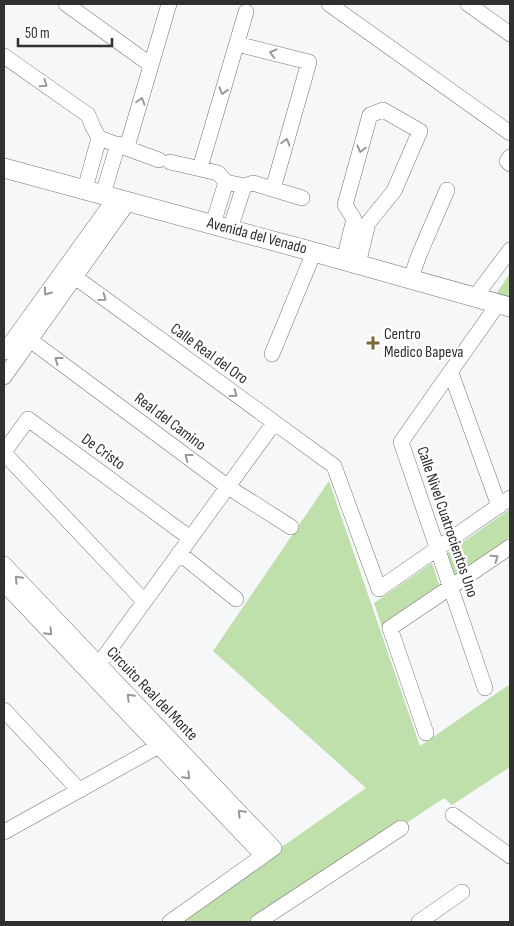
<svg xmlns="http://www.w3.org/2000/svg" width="514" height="926" viewBox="0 0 514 926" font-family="'Sofia Sans Condensed',sans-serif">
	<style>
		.green { fill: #bfe0aa }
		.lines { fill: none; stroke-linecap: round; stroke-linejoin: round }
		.minor-casing { stroke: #757577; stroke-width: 16 }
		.tertiary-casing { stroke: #757577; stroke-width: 20 }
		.minor { stroke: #fff; stroke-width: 15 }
		.tertiary { stroke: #fff; stroke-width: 19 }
		.oneway { stroke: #989898 }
		.poi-dot { fill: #796735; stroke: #fff; stroke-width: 2 }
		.labels { text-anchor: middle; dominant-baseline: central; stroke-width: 5; stroke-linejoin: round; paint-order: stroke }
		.street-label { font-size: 16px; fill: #303031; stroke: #fff }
		.poi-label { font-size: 16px; fill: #303031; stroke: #fff; text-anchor: start }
	</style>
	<rect width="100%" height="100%" fill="#f6f7f8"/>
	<path class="green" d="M 510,273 L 510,298 L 496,294 Z
		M 329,481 L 420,746 L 510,684 L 510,767 L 452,805 L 444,798 L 258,922 L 175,922 L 366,788 L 213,651 Z
		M 510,509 L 510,537 L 455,576 L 446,554 Z
		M 432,563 L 440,587 L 382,627 L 374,603 Z"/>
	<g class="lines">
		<g class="minor-casing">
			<path id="minor" d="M 66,4 L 151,65
				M 329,4 L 510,133
				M 468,4 L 510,34
				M 237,44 L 309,62 L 273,189
				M 4,56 L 88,115 L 93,127 L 99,138 L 159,160
				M 127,147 L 169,4
				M 510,157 L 507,161 L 510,164
				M 170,162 L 218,173 L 226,182 L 244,186 L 253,183 L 302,198
				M 200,168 L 246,12
				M 85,189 L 99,138
				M 103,194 L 118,144
				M 213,224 L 226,182
				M 230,229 L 244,186
				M 344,260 L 354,219 L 345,205 L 370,115 L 383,110 L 420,131 L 394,191 L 368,223 L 358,264
				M 64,269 L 334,466 L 379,589 L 510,498
				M 411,278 L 419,255 L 447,190
				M 474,298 L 510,250
				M 30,340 L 228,487 L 291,527
				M 4,352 L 116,197
				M 272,354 L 314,252
				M 451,373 L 499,506
				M 4,377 L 129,201
				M 4,452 L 28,419 L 190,538
				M 4,453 L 144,601
				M 179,553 L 236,599
				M 4,564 L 274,848 L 170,922
				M 4,584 L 263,856
				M 99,664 L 274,423
				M 485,688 L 401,442 L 498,304
				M 4,710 L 79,790
				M 426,733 L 390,628 L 510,547
				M 453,815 L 510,856
				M 4,832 L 166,742
				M 258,922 L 401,828
				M 419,922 L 462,892"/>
		</g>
		<g class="tertiary-casing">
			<path id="tertiary" d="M 4,168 L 314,252 L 510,307"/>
		</g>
		<use href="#minor" class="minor"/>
		<use href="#tertiary" class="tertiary"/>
	</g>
	<defs><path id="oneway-chevron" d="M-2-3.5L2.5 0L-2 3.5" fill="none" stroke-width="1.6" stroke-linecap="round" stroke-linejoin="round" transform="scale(1.25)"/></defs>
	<g class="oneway">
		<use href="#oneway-chevron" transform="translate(273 53) rotate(-166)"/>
		<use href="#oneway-chevron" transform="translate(44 84) rotate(35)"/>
		<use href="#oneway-chevron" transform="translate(223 91) rotate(107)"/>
		<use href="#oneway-chevron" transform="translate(141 101) rotate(-74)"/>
		<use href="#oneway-chevron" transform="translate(286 142) rotate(-74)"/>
		<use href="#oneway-chevron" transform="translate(361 149) rotate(105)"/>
		<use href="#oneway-chevron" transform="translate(47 292) rotate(126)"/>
		<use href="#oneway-chevron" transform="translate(103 298) rotate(36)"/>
		<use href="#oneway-chevron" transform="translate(58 360) rotate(-143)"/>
		<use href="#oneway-chevron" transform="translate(234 394) rotate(36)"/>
		<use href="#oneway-chevron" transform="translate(188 457) rotate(-143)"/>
		<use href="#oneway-chevron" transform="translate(495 558) rotate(-35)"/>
		<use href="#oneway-chevron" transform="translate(18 579) rotate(-133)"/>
		<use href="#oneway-chevron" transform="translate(49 632) rotate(47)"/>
		<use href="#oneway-chevron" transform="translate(130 697) rotate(-134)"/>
		<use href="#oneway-chevron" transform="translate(187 776) rotate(46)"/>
		<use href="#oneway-chevron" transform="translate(241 813) rotate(-134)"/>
	</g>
	<path class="poi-dot" d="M370.5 335.5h5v5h5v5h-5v5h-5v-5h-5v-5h5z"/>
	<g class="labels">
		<g class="street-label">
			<text transform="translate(257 236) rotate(15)">Avenida del Venado</text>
			<text transform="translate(209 354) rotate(36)">Calle Real del Oro</text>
			<text transform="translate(170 422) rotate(37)">Real del Camino</text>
			<text transform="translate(103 452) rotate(36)">De Cristo</text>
			<text transform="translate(447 522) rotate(71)">Calle Nivel Cuatrocientos Uno</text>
			<text transform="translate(152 694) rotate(46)">Circuito Real del Monte</text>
		</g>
		<g class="poi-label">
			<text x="384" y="334">Centro<tspan x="384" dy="18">Medico Bapeva</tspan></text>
		</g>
	</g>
	<rect width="514" height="926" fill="none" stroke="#303031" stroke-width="10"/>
	<path d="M18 38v8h94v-8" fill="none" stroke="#303031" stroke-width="2.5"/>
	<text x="25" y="38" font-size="15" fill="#303031" stroke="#ffffff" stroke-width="4" paint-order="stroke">50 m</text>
</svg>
